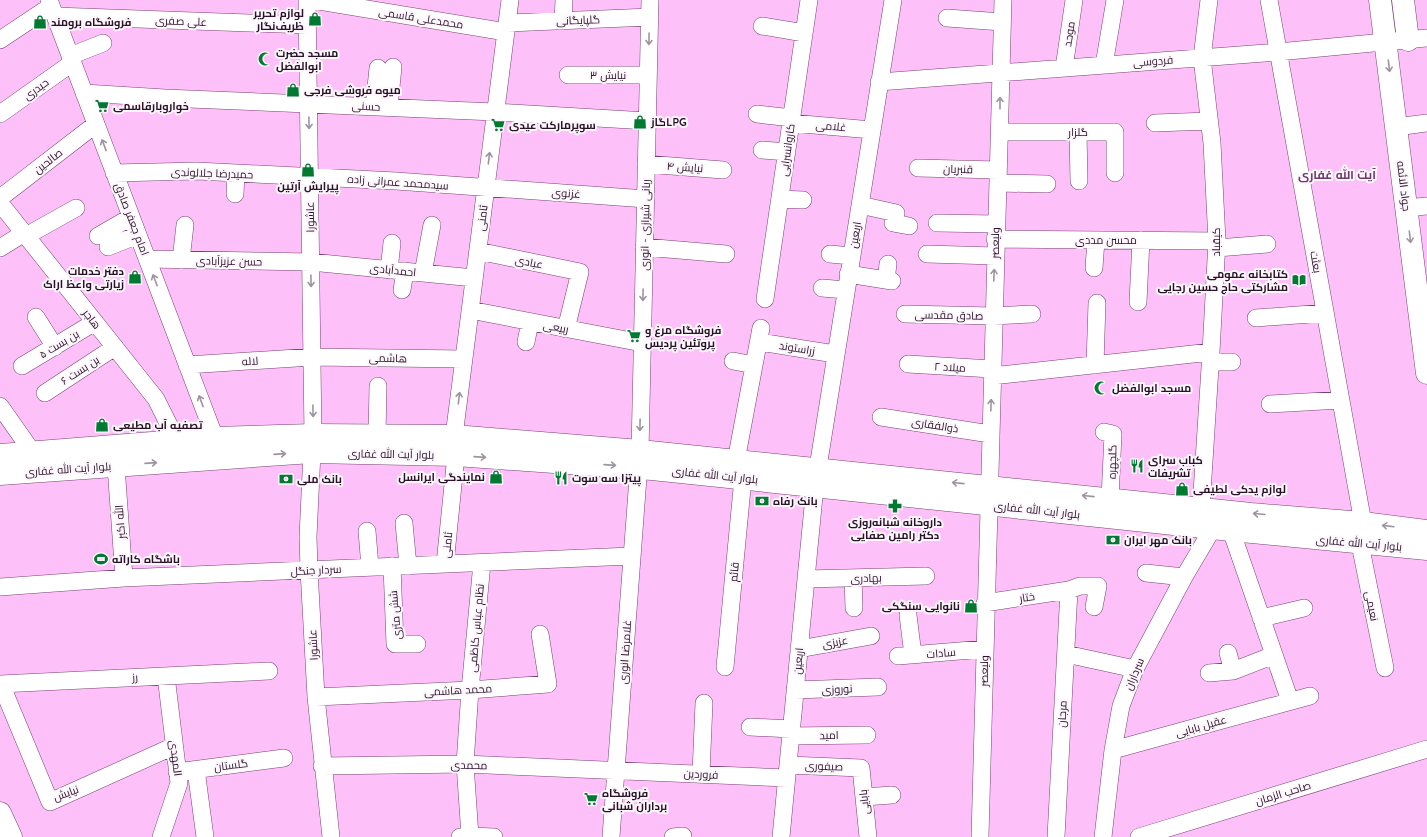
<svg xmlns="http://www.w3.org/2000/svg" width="1427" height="837" viewBox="0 0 1427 837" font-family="Quicksand,Cairo,sans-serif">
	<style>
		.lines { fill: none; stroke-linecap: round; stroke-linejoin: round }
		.minor-casing { stroke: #774275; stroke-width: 18 }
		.major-casing { stroke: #774275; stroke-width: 23 }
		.minor { stroke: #fff; stroke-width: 17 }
		.major { stroke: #fff; stroke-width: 22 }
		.oneway { stroke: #9e949e }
		.labels { text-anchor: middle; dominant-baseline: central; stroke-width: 4; stroke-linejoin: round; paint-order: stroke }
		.poi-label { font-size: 11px; font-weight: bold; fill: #281227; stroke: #fdf6fc; text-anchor: start }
		.street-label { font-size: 11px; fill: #281227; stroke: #fdf6fc }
		.neighbourhood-label { font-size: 12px; font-weight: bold; fill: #6e3a6c; stroke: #fdf6fc }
	</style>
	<rect width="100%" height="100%" fill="#fdc0f9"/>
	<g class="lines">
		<g class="minor-casing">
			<path id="minor" d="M 49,0 L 215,438
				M 307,0 L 313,435
				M 313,0 L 506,32
				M 1269,0 L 1363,523
				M 55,16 L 307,25
				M 947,18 L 1002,22
				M 563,21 L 564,0
				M 507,23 L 650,17
				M 762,26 L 804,33
				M 0,40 L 51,6
				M 70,56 L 103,43
				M 1104,65 L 1115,0
				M 1064,68 L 1074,0
				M 568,75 L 648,75
				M 879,82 L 1278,52 L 1427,38
				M 84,93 L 165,98 L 495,112 L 647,121
				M 374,107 L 378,68
				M 389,107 L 393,67
				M 0,114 L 72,63
				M 757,114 L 792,118
				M 791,123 L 872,130
				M 1155,123 L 1209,121
				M 1396,127 L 1427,123
				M 1000,132 L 1115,132 L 1115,173
				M 1078,132 L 1079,181
				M 762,150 L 787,152
				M 646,164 L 723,170
				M 918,168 L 998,170
				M 114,173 L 197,171 L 396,181 L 646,199
				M 998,183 L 1047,184
				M 235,194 L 236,173
				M 0,198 L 96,124
				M 780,199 L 803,200
				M 0,203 L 156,399 L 177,441
				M 860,205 L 896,213 L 893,223 L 909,226
				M 1406,208 L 1427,206
				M 937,223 L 996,224
				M 26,236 L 76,208
				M 98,236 L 131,217
				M 995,239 L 1217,241
				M 108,247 L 138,235
				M 644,247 L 726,254
				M 0,248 L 24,233
				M 1217,248 L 1267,244
				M 478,251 L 580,272 L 566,329
				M 830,254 L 851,256
				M 927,254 L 995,256
				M 147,259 L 311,262 L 474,278
				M 181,260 L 185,225
				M 1094,268 L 1096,240
				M 389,270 L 392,243
				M 423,273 L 432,225
				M 848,274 L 892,281
				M 886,280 L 888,264
				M 822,288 L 846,290
				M 402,290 L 405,271
				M 765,299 L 809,0
				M 1138,302 L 1141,240
				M 470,310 L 642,343
				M 905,314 L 993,316 L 1032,314
				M 36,317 L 55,347
				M 1256,318 L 1325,313
				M 526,342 L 530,322
				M 759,342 L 835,354
				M 733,361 L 754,365
				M 1211,362 L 1232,362
				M 908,364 L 992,369
				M 187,365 L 312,357 L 464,359
				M 1095,365 L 1097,303
				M 22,366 L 95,322
				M 992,376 L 1211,352
				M 45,393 L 115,347
				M 1270,404 L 1341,400
				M 0,406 L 33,453
				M 881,417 L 990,434
				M 1104,432 L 1113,434 L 1110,499
				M 377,436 L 378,386
				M 454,436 L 510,0
				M 312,452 L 308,537 L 309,570 L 316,697 L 331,837
				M 736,461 L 761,328
				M 116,466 L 124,578
				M 1201,508 L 1211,352 L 1217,241 L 1212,143 L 1202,58 L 1209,0
				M 404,523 L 408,566
				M 1231,530 L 1290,701
				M 367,531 L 370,567
				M 1360,544 L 1385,668
				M 445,564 L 456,455
				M 392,566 L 395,644 L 417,644
				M 1146,573 L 1184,577
				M 853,578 L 854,608
				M 806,579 L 926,576
				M 0,587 L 124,578 L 631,556
				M 985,603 L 1069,590 L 1080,586 L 1098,586 L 1094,607
				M 908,615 L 913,655
				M 1261,618 L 1304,608
				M 799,649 L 871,636
				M 1228,653 L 1233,671
				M 1066,654 L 1135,669
				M 898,656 L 984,649
				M 725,667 L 743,478
				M 1209,673 L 1233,671 L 1274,655
				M 0,684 L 269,671
				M 1,684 L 50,802 L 174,746
				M 795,690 L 878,687
				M 316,697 L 470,690 L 548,684 L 540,634
				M 750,727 L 791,729
				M 790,736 L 867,735
				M 1113,750 L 1310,696
				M 788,765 L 861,768 L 868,837
				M 322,766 L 465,764 L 787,778
				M 196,770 L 205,837
				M 177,772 L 284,758
				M 701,774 L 704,703
				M 864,797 L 892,795
				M 470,836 L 465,764 L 470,690 L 482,563
				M 161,837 L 179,783 L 166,676
				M 460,837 L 470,836 L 494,837
				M 611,837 L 640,451 L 650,0
				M 673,837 L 683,836
				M 781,837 L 815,486 L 893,0
				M 980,837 C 986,558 994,279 1003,0
				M 1056,837 L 1069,590
				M 1103,837 L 1113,750 L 1121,706 L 1135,669 L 1184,577 L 1213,528
				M 1139,837 L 1427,749"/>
		</g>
		<g class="major-casing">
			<path id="major" d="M 1380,0 L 1427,373
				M 1403,0 L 1408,40
				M 0,455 L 215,438 L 313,435 L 454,436 L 640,451 L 1251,514 L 1363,523 L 1427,531
				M 0,474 L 312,452 L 456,455 L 652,469 L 1231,530 L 1427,549
				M 0,813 L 11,837"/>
		</g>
		<use href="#minor" class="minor"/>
		<use href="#major" class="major"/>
	</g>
	<defs><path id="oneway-shaft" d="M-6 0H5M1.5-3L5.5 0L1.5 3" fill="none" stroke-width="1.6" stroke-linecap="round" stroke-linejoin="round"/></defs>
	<g class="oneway">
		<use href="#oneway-shaft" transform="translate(649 39) rotate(91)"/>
		<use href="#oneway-shaft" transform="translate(1389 66) rotate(83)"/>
		<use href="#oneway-shaft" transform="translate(1000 103) rotate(-90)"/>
		<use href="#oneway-shaft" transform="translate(309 123) rotate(89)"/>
		<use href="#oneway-shaft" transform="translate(104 145) rotate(-111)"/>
		<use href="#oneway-shaft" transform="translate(489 158) rotate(-83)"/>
		<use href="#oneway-shaft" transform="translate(1410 237) rotate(83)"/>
		<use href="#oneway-shaft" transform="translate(994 275) rotate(-88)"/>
		<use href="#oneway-shaft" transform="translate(155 280) rotate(-111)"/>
		<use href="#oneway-shaft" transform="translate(311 281) rotate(89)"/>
		<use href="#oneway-shaft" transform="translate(643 295) rotate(91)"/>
		<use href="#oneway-shaft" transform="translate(459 398) rotate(-83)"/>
		<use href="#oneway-shaft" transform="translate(201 401) rotate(-111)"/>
		<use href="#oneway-shaft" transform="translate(991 405) rotate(-88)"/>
		<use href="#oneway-shaft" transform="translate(313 411) rotate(89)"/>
		<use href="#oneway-shaft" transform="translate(640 425) rotate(91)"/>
		<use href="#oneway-shaft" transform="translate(280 454) rotate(-4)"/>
		<use href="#oneway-shaft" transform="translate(480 457) rotate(4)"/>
		<use href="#oneway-shaft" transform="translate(151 463) rotate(-4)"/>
		<use href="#oneway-shaft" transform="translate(610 465) rotate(4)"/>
		<use href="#oneway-shaft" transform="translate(958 483) rotate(-174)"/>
		<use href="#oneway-shaft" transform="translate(1088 496) rotate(-174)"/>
		<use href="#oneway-shaft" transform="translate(1259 514) rotate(-175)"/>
		<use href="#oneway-shaft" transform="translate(1388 526) rotate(-173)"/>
	</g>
	<defs>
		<g id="shop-bare" transform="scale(1.08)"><path d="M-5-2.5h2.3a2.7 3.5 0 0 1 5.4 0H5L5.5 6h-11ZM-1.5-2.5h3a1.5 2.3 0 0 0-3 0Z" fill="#007a30" stroke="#fdf6fc" stroke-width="2.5" paint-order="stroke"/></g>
		<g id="mosque-bare" transform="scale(1.08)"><path d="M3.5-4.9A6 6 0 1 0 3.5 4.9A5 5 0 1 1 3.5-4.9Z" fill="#007a30" stroke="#fdf6fc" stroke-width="2.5" paint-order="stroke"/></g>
		<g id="supermarket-bare" transform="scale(1.08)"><path d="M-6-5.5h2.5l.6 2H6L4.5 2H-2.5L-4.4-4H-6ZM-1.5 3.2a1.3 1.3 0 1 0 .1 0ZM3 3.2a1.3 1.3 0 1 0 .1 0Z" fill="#007a30" stroke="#fdf6fc" stroke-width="2.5" paint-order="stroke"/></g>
		<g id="library-bare" transform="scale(1.08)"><path d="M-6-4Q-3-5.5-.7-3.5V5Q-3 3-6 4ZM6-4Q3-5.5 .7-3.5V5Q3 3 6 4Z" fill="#007a30" stroke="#fdf6fc" stroke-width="2.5" paint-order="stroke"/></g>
		<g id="restaurant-bare" transform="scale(1.08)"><path d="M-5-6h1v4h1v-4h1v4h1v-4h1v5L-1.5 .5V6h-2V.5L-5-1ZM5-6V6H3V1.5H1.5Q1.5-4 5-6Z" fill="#007a30" stroke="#fdf6fc" stroke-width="2.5" paint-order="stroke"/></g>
		<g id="bank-bare" transform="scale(1.08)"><path d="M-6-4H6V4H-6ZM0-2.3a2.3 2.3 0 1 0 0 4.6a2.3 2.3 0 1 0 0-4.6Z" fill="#007a30" stroke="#fdf6fc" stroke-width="2.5" paint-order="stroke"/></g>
		<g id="pharmacy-bare" transform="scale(1.08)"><path d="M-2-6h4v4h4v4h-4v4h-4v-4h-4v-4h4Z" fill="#007a30" stroke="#fdf6fc" stroke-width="2.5" paint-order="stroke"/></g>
		<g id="stadium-bare" transform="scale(1.08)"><path d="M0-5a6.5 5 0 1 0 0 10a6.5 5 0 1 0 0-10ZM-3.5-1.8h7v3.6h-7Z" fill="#007a30" stroke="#fdf6fc" stroke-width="2.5" paint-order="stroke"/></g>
	</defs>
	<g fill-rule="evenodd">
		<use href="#shop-bare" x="315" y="19"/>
		<use href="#shop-bare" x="40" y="22"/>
		<use href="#mosque-bare" x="265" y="59"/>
		<use href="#shop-bare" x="293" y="90"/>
		<use href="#supermarket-bare" x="102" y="106"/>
		<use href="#shop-bare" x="640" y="122"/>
		<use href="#supermarket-bare" x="498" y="125"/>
		<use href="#shop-bare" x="308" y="170"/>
		<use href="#shop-bare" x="135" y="277"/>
		<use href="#library-bare" x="1299" y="280"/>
		<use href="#supermarket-bare" x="634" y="336"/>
		<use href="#mosque-bare" x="1101" y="388"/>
		<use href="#shop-bare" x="102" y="425"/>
		<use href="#restaurant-bare" x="1137" y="466"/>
		<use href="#shop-bare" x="496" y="477"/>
		<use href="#restaurant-bare" x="561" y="478"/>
		<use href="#bank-bare" x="286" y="479"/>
		<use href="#shop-bare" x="1182" y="489"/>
		<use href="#bank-bare" x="762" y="501"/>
		<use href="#pharmacy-bare" x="895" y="506"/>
		<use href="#bank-bare" x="1113" y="540"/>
		<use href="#stadium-bare" x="101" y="559"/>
		<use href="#shop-bare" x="971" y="606"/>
		<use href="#supermarket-bare" x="591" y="799"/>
	</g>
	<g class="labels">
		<g class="poi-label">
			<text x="304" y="13" text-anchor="end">لوازم تحریر<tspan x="304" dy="13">ظریف‌نگار</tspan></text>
			<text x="51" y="22">فروشگاه برومند</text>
			<text x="276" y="53">مسجد حضرت<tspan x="276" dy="13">ابوالفضل</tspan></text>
			<text x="304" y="90">میوه فروشی فرجی</text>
			<text x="113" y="106">خواروبارقاسمی</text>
			<text x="651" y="122">گازLPG</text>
			<text x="509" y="125">سوپرمارکت عیدی</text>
			<text x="308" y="186" text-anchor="middle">پیرایش آرتین</text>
			<text x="124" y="271" text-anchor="end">دفتر خدمات<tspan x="124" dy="13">زیارتی واعظ اراک</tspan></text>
			<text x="1288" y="274" text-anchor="end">کتابخانه عمومی<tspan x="1288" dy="13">مشارکتی حاج حسین رجایی</tspan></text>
			<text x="645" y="330">فروشگاه مرغ و<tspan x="645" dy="13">پروتئین پردیس</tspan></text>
			<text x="1112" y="388">مسجد ابوالفضل</text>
			<text x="113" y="425">تصفیه آب مطیعی</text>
			<text x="1148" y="460">کباب سرای<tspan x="1148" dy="13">تشریفات</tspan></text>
			<text x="485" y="477" text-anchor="end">نمایندگی ایرانسل</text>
			<text x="572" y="478">پیتزا سه سوت</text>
			<text x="297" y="479">بانک ملی</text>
			<text x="1193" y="489">لوازم یدکی لطیفی</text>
			<text x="773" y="501">بانک رفاه</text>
			<text x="895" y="522" text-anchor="middle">داروخانه شبانه‌روزی<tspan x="895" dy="13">دکتر رامین صفایی</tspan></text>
			<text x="1124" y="540">بانک مهر ایران</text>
			<text x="112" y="559">باشگاه کاراته</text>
			<text x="960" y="606" text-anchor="end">نانوایی سنگکی</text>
			<text x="602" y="793">فروشگاه<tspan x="602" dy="13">برداران شبانی</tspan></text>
		</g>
		<g class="street-label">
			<text transform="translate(421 18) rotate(9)">محمدعلی قاسمی</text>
			<text transform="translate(578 20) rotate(-2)">گلپایگانی</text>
			<text transform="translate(181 21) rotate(2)">علی صفری</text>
			<text transform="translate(1069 34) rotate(-81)">موحد</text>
			<text transform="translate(1153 61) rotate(-4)">فردوسی</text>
			<text x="608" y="75">نیایش ۳</text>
			<text transform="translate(36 89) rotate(-36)">حیدری</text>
			<text transform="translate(366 106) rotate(3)">حسنی</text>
			<text transform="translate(831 126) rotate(5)">غلامی</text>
			<text x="1078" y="132">گلزار</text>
			<text transform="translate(787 150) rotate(-82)">کاروانسرایی</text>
			<text transform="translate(48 161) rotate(-38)">صالحین</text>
			<text transform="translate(685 167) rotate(4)">نیایش ۴</text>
			<text transform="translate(958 169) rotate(1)">قنبریان</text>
			<text transform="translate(212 173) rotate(2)">حمیدرضا جلالوندی</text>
			<text transform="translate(398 182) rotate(4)">سیدمحمد عمرانی زاده</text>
			<text transform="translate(1404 186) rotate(83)">جواد الائمه</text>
			<text transform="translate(566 193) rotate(4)">غزنوی</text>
			<text transform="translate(310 217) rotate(-91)">عاشورا</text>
			<text transform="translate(482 218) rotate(-83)">ثامنی</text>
			<text transform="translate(132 219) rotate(69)">امام جعفر صادق</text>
			<text transform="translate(645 225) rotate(-89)">ربانی شیرازی - انوری</text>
			<text transform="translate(855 235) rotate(-81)">اربعین</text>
			<text x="1106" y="240">محسن مددی</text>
			<text transform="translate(1216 242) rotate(-90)">کیقباد</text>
			<text transform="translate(995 243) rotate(-89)">ولیعصر</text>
			<text transform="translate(229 261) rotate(1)">حسن عزیزآبادی</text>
			<text transform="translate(529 262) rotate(11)">عبادی</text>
			<text transform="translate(1316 262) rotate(80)">بعثت</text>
			<text transform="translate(393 270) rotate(6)">احمدآبادی</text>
			<text transform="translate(949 315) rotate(1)">صادق مقدسی</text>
			<text transform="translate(92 319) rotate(52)">هاجر</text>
			<text transform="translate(556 327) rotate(11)">ربیعی</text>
			<text transform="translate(59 344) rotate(-31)">بن بست ۵</text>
			<text transform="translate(797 348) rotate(9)">زراستوند</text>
			<text transform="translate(388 358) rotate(1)">هاشمی</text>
			<text transform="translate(250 361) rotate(-4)">لاله</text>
			<text transform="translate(950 367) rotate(3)">میلاد ۲</text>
			<text transform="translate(80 370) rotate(-33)">بن بست ۶</text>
			<text transform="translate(935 425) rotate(9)">ذوالفقاری</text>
			<text transform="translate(391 454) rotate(1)">بلوار آیت الله غفاری</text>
			<text transform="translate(1112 462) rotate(-88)">گلچهره</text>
			<text transform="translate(68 469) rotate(-4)">بلوار آیت الله غفاری</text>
			<text transform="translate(715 475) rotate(6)">بلوار آیت الله غفاری</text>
			<text transform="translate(1037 510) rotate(6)">بلوار آیت الله غفاری</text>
			<text transform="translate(120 522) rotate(-94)">الله اکبر</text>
			<text transform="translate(1359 543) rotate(5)">بلوار آیت الله غفاری</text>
			<text transform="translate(447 545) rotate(-84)">ثامنی</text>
			<text transform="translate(316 570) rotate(-3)">سردار جنگل</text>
			<text transform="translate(734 572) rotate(-85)">قائم</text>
			<text transform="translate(866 578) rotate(-2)">بهادری</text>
			<text transform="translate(1027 597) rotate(-9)">ختار</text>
			<text transform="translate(1372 606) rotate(79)">نعیمی</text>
			<text transform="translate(395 615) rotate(-95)">شش متری</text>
			<text transform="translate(476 628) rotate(-85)">نظام عباس کاظمی</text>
			<text transform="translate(835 642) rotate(-10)">عزیزی</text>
			<text transform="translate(313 645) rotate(-93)">عاشورا</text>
			<text transform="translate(625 652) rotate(-86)">غلامرضا انوری</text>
			<text transform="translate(941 653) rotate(-5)">سادات</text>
			<text transform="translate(798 661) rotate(-85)">اربعین</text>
			<text transform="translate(984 671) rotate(-89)">ولیعصر</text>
			<text transform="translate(1134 674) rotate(-67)">سرداران</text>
			<text transform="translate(135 677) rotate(-3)">رز</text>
			<text transform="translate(837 689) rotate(-3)">نوروزی</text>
			<text transform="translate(458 690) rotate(-3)">محمد هاشمی</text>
			<text transform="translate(1062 714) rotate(-87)">مرجان</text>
			<text transform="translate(1201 726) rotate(-16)">عقیل بابایی</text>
			<text transform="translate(829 735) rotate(-1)">امید</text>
			<text transform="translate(176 758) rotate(83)">المهدی</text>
			<text transform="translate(231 765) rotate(-7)">گلستان</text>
			<text transform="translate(469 765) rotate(1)">محمدی</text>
			<text transform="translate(824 766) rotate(2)">صیفوری</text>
			<text transform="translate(701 774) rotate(3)">فروردین</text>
			<text transform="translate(66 793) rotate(-20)">نیایش</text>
			<text transform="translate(1283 793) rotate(-17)">صاحب الزمان</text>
			<text transform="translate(864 802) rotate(-96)">بابایی</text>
		</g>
		<g class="neighbourhood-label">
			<text x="1337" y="174">آیت الله غفاری</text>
		</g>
	</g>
</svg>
